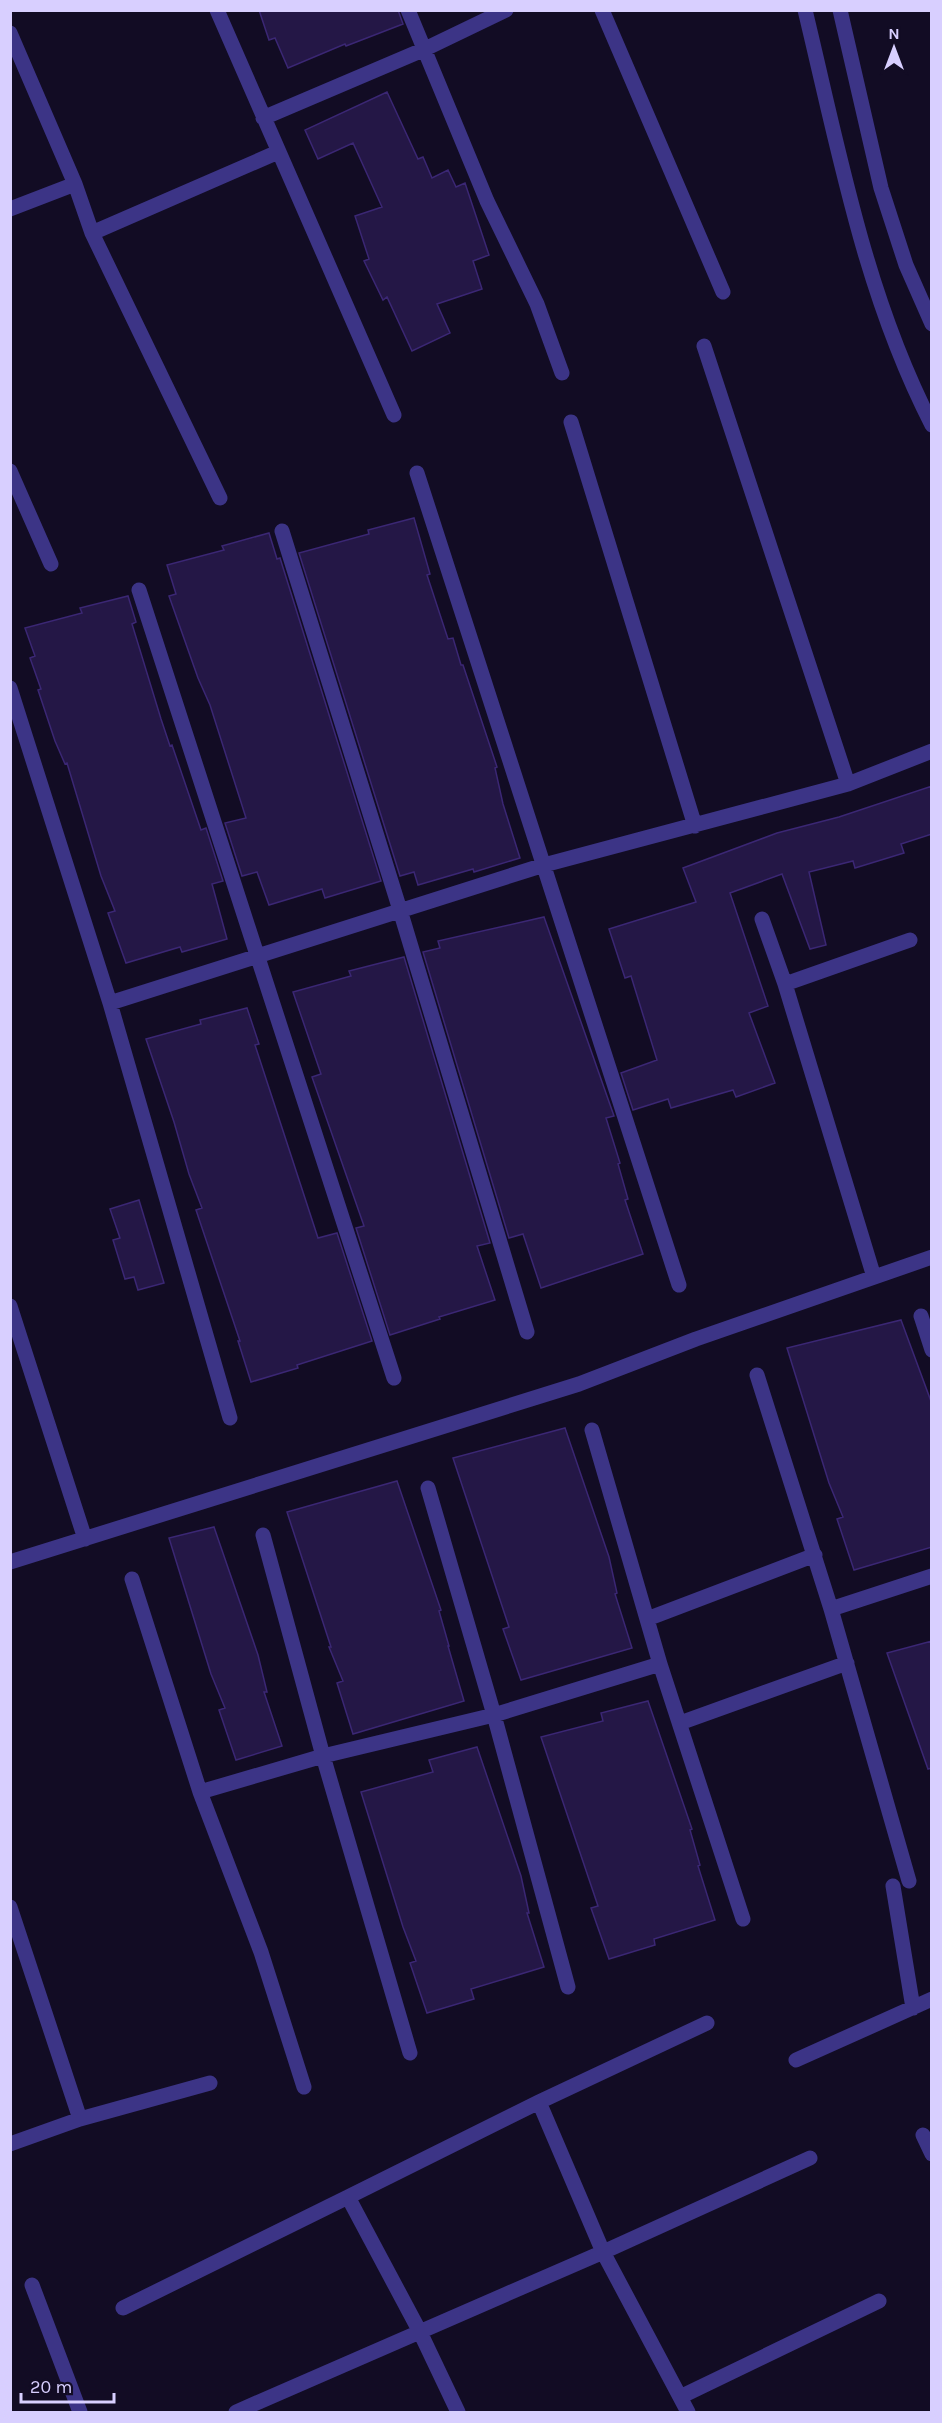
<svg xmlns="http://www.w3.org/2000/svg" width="942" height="2423" viewBox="0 0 942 2423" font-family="Karla,sans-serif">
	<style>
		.building { fill: #241746; stroke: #3b2774; stroke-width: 1.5 }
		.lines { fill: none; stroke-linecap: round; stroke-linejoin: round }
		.minor { stroke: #3c3486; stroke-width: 15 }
	</style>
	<rect width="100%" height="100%" fill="#120c24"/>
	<path class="building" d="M 259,10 L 398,10 L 403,24 L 346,46 L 345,44 L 288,68 L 275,38 L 269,40 Z
		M 387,92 L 418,159 L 423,157 L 432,178 L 448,170 L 456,187 L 465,183 L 489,255 L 473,261 L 482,289 L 437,304 L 450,333 L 412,351 L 387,297 L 383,300 L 364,261 L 369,259 L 355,216 L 382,207 L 353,143 L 318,159 L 305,130 Z
		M 414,518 L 430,574 L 427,575 L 448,639 L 453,638 L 461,665 L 463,665 L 497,767 L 495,768 L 503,804 L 520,858 L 474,872 L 473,869 L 418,885 L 414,872 L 400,876 L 299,553 L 369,534 L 368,530 Z
		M 269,533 L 277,559 L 280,558 L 381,881 L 325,898 L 322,889 L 269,905 L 257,872 L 242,876 L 225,823 L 246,818 L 210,705 L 198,678 L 169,596 L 176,594 L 167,565 L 224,550 L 222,546 Z
		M 128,596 L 136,622 L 132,624 L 161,719 L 170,746 L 172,745 L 201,830 L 206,828 L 223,881 L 212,884 L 227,939 L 182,952 L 180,947 L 126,963 L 108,913 L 115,911 L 101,876 L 67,763 L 65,764 L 55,741 L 38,690 L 41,689 L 30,658 L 35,656 L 25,628 L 82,613 L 80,608 Z
		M 932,786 L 932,834 L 901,844 L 904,853 L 855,868 L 853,861 L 809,872 L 826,945 L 810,949 L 782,874 L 730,893 L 768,1006 L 749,1013 L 775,1083 L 736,1097 L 733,1090 L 671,1108 L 668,1099 L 633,1110 L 621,1073 L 657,1060 L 631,976 L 625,978 L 609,929 L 696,902 L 683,868 L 777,833 L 839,817 Z
		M 544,917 L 614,1116 L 606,1118 L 620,1163 L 618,1164 L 628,1199 L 625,1200 L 643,1254 L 541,1288 L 523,1234 L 509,1238 L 423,952 L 440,948 L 438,941 Z
		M 404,957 L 490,1243 L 477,1246 L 495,1300 L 439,1317 L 440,1319 L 390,1335 L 356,1228 L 364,1226 L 312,1077 L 321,1074 L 293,992 L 351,976 L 349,971 Z
		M 247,1008 L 259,1044 L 255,1045 L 318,1238 L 337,1233 L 372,1341 L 297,1365 L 298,1368 L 251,1382 L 238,1341 L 240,1341 L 196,1210 L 202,1208 L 189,1174 L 174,1122 L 146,1039 L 201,1024 L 200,1020 Z
		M 139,1200 L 164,1283 L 138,1290 L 134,1277 L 125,1279 L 113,1240 L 120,1238 L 110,1209 Z
		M 901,1320 L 932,1404 L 932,1547 L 854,1570 L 837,1519 L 843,1517 L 829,1483 L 787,1348 Z
		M 565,1428 L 609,1557 L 617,1593 L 615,1594 L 632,1648 L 521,1680 L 503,1629 L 509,1627 L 453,1458 Z
		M 397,1481 L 441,1610 L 439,1611 L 449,1646 L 448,1646 L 464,1701 L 353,1734 L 337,1683 L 343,1681 L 329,1647 L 331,1647 L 287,1512 Z
		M 214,1527 L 258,1655 L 267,1692 L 264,1692 L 282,1746 L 236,1760 L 219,1710 L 225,1708 L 211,1674 L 169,1538 Z
		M 932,1641 L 932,1768 L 928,1769 L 887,1653 Z
		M 648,1701 L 692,1829 L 690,1830 L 700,1865 L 698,1866 L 715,1920 L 654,1939 L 655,1945 L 609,1959 L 591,1908 L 598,1906 L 541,1737 L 603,1721 L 601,1713 Z
		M 477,1747 L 521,1876 L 529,1913 L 527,1913 L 544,1967 L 471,1989 L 474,1999 L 427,2013 L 410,1963 L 416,1961 L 403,1927 L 361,1792 L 433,1772 L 429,1760 Z"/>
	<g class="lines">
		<path class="minor" d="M 217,10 L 394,415
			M 408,10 L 487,201 L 537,304 L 562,373
			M 602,10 L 723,292
			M 805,10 C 839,151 865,295 932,425
			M 840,10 L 881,188 L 906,265 L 932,324
			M 10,33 L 75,184 L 92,233 L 220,498
			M 263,118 L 425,49 L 506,10
			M 10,209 L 75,184
			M 92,233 L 278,152
			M 704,346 L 848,784
			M 571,422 L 695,826
			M 10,471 L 51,564
			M 417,473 L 679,1285
			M 282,531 L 400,910 L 527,1332
			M 139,590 L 394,1378
			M 10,688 L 110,1003 L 230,1418
			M 762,919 L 785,984 L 874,1277
			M 785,984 L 910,940
			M 110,1003 L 544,865 L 848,784 L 932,751
			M 10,1306 L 85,1539
			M 921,1316 L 932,1350
			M 757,1375 L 831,1609 L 909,1881
			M 428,1488 L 494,1715 L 568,1987
			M 263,1535 L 323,1756 L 410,2053
			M 10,1562 L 579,1384 L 696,1339 L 932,1257
			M 132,1579 L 200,1792 L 261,1952 L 304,2087
			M 831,1609 L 932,1576
			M 647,1619 L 815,1555
			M 660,1664 L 743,1919
			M 680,1723 L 847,1663
			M 200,1792 L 323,1756 L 494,1715 L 660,1664 L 592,1430
			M 893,1886 L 913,2008
			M 10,1907 L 80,2119 L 10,2144
			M 796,2060 L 932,1999
			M 539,2102 L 603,2252 L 688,2412
			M 80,2119 L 210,2083
			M 923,2135 L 932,2154
			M 32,2285 L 80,2412
			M 123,2308 L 348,2197
			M 680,2397 L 879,2301
			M 236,2412 L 603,2252 L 810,2158
			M 458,2412 L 420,2332 L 348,2197 L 539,2102 L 707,2023"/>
	</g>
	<rect width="942" height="2423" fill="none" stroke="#d8cfff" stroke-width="24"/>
	<g transform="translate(894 48)" stroke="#120c24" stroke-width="4.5" paint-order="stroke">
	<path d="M0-4.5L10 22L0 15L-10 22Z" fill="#d8cfff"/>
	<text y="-9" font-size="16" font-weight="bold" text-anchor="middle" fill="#d8cfff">N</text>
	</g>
	<path d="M21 2393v9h93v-9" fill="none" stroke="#d8cfff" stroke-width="3"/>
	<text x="30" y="2393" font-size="18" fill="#d8cfff" stroke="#120c24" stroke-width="4.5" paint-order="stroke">20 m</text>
</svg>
